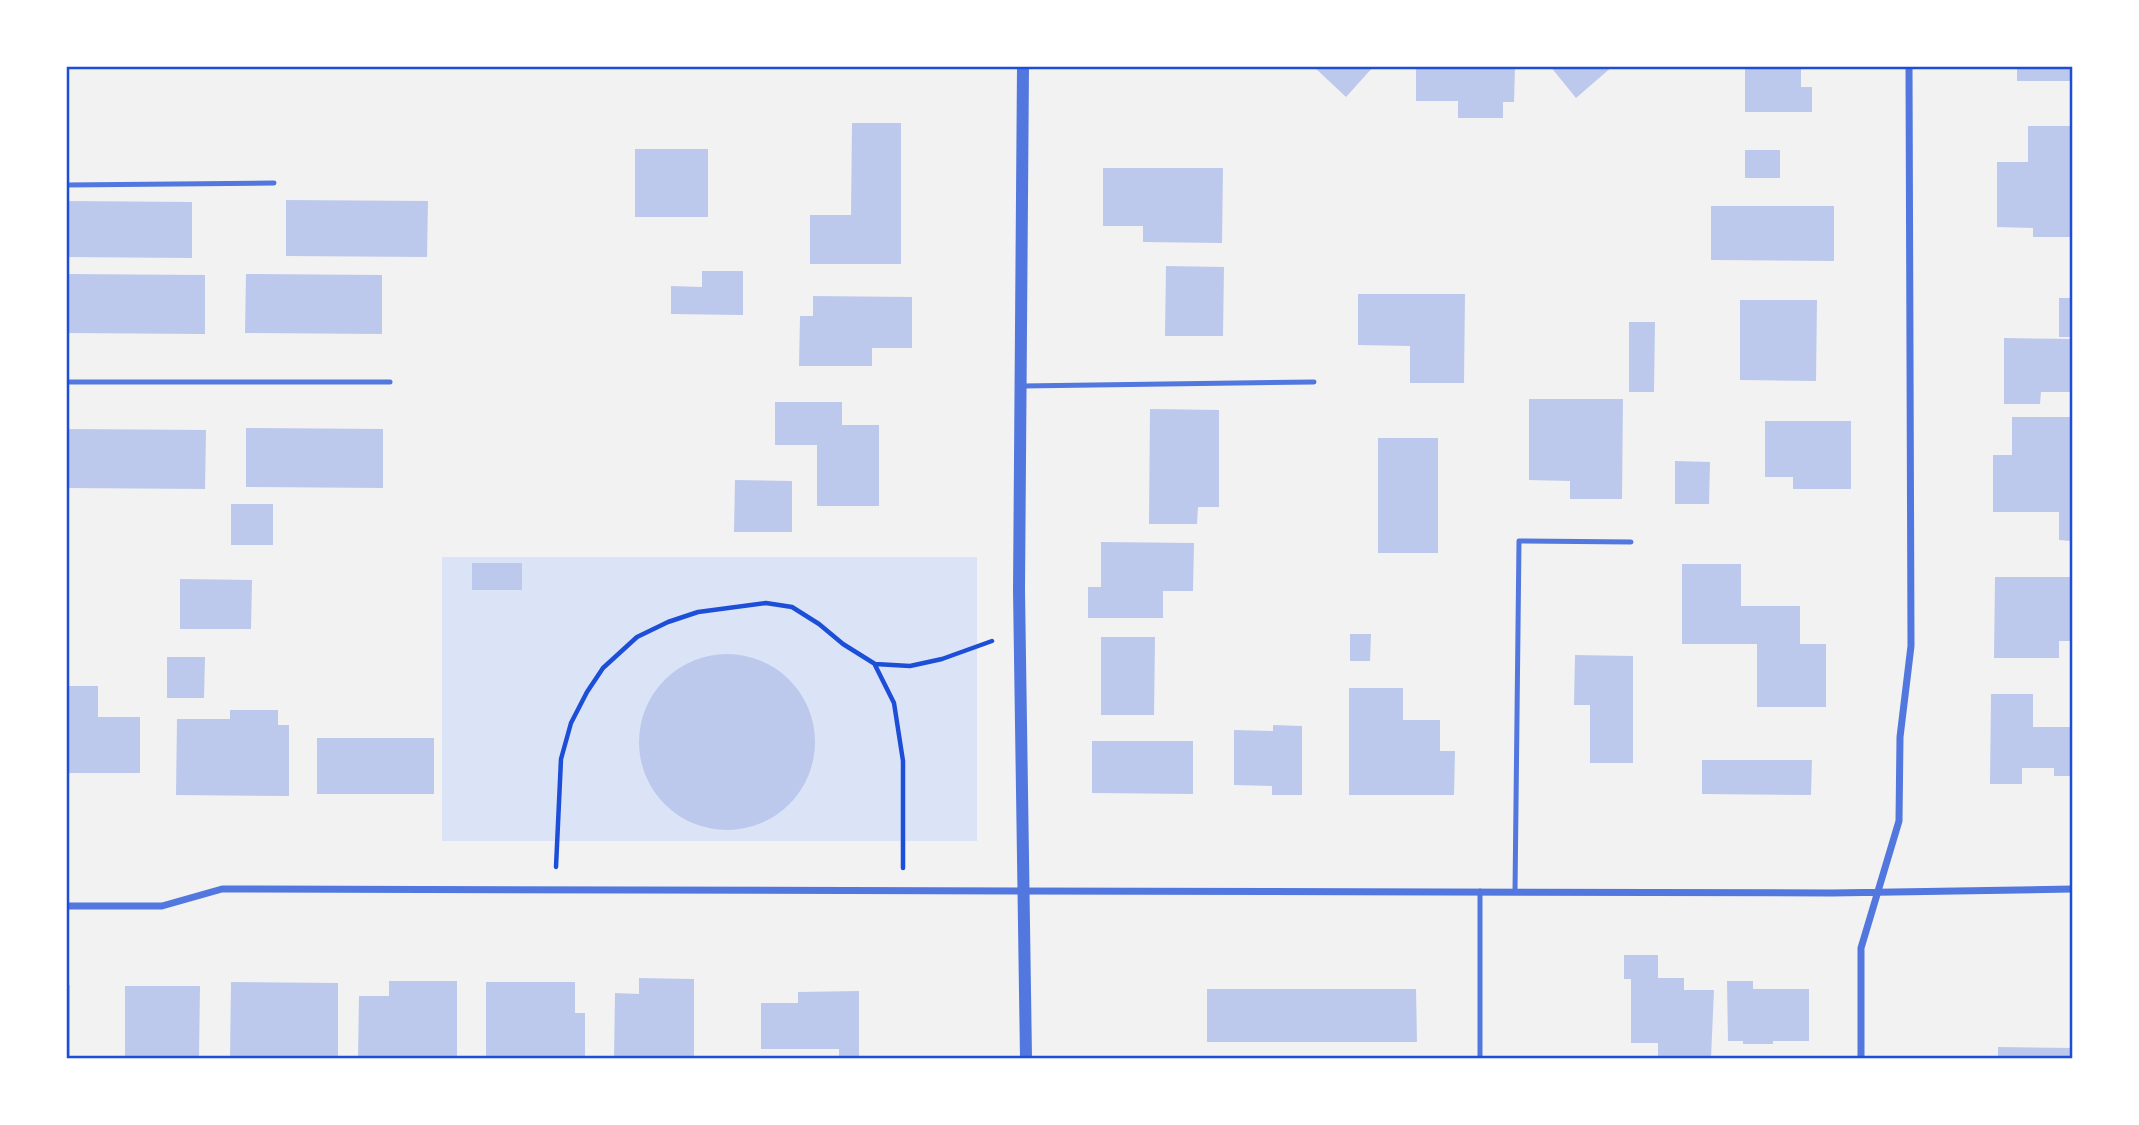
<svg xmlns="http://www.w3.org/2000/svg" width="2139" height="1125" viewBox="0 0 2139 1125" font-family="Overpass,sans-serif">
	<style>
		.green { fill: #dbe4f7 }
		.building { fill: #bdc9ec }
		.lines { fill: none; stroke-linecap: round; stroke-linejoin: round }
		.path { stroke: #1d4ed8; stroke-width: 4.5 }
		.service { stroke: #5277de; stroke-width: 5 }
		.minor { stroke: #5277de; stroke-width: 7 }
		.tertiary { stroke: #5277de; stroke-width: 12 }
		.neatline { fill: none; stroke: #1d4ed8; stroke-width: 2.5 }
	</style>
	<rect width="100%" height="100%" fill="#f2f2f2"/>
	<path class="green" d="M 442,557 L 977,557 L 977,841 L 442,841 Z"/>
	<path class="building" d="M 1313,66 L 1374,66 L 1346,97 Z
		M 1416,66 L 1515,66 L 1514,102 L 1503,102 L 1503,118 L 1458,118 L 1458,101 L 1416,101 Z
		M 1550,66 L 1613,66 L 1576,98 Z
		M 1745,66 L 1801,66 L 1801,87 L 1812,87 L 1812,112 L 1745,112 Z
		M 2017,66 L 2072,66 L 2072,81 L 2017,81 Z
		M 852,123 L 901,123 L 901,264 L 810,264 L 810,215 L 851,215 Z
		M 2028,126 L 2072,126 L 2072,237 L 2033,237 L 2033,228 L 1997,227 L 1997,162 L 2028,162 Z
		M 635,149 L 708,149 L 708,217 L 635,217 Z
		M 1745,150 L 1780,150 L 1780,178 L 1745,178 Z
		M 1103,168 L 1223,168 L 1222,243 L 1143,242 L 1143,226 L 1103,226 Z
		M 286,200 L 428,201 L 427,257 L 286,256 Z
		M 66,201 L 192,202 L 192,258 L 66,257 Z
		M 1711,206 L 1834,206 L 1834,261 L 1711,260 Z
		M 1166,266 L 1224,267 L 1223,336 L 1165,336 Z
		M 702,271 L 743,271 L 743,315 L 671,314 L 671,286 L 702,287 Z
		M 68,274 L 205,275 L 205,334 L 68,333 Z
		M 246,274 L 382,275 L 382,334 L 245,333 Z
		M 1358,294 L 1465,294 L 1464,383 L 1410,383 L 1410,346 L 1358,345 Z
		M 813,296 L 912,297 L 912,348 L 872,348 L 872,366 L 799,366 L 800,316 L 813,316 Z
		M 2059,298 L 2072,298 L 2072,337 L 2059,337 Z
		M 1740,300 L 1817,300 L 1816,381 L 1740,380 Z
		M 1629,322 L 1655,322 L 1654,392 L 1629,392 Z
		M 2004,338 L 2072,339 L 2072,392 L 2041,392 L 2040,404 L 2004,404 Z
		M 1529,399 L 1623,399 L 1622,499 L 1570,499 L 1570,481 L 1529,480 Z
		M 775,402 L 842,402 L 842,425 L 879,425 L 879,506 L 817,506 L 817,445 L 775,445 Z
		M 1150,409 L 1219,410 L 1219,507 L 1198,507 L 1197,524 L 1149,524 Z
		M 2012,417 L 2072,417 L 2072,541 L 2059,540 L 2059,512 L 1993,512 L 1993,455 L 2012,455 Z
		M 1765,421 L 1851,421 L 1851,489 L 1793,489 L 1793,477 L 1765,477 Z
		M 246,428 L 383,429 L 383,488 L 246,487 Z
		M 69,429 L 206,430 L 205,489 L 68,488 Z
		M 1378,438 L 1438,438 L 1438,553 L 1378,553 Z
		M 1675,461 L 1710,462 L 1709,504 L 1675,504 Z
		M 735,480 L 792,481 L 792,532 L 734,532 Z
		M 231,504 L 273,504 L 273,545 L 231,545 Z
		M 1101,542 L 1194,543 L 1193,591 L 1163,591 L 1163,618 L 1088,618 L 1088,587 L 1101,587 Z
		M 472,563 L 522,563 L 522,590 L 472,590 Z
		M 1682,564 L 1741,564 L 1741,606 L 1800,606 L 1800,644 L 1826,644 L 1826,707 L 1757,707 L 1757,644 L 1682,644 Z
		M 1995,577 L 2072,577 L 2072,641 L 2059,641 L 2059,658 L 1994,658 Z
		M 180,579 L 252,580 L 251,629 L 180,629 Z
		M 1350,634 L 1371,634 L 1370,661 L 1350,661 Z
		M 1101,637 L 1155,637 L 1154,715 L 1101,715 Z
		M639 742a88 88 0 1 1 176 0a88 88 0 1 1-176 0Z
		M 1575,655 L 1633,656 L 1633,763 L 1590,763 L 1590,705 L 1574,705 Z
		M 167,657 L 205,657 L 204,698 L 167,698 Z
		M 66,686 L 98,686 L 98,717 L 140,717 L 140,773 L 66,773 Z
		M 1349,688 L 1403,688 L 1403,720 L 1440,720 L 1440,751 L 1455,751 L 1454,795 L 1349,795 Z
		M 1991,694 L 2033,694 L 2033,727 L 2072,727 L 2072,776 L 2054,776 L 2054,768 L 2022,768 L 2022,784 L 1990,784 Z
		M 230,710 L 278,710 L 278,725 L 289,725 L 289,796 L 176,795 L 177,719 L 230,719 Z
		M 1273,725 L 1302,726 L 1302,795 L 1272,795 L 1272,786 L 1234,785 L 1234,730 L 1273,731 Z
		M 317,738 L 434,738 L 434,794 L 317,794 Z
		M 1092,741 L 1193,741 L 1193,794 L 1092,793 Z
		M 1702,760 L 1812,760 L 1811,795 L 1702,794 Z
		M 1624,955 L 1658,955 L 1658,978 L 1684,978 L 1684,990 L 1714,990 L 1711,1058 L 1658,1058 L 1658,1043 L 1631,1043 L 1631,979 L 1624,979 Z
		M 639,978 L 694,979 L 694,1058 L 614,1058 L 615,993 L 639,994 Z
		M 389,981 L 457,981 L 457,1058 L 358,1058 L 359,996 L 389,996 Z
		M 1727,981 L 1753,981 L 1753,989 L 1809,989 L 1809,1041 L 1773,1041 L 1773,1044 L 1743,1044 L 1743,1041 L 1728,1041 Z
		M 231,982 L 338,983 L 338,1058 L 230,1058 Z
		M 486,982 L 575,982 L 575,1013 L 585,1013 L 585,1058 L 486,1058 Z
		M 66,985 L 70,985 L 70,1058 L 66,1058 Z
		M 125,986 L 200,986 L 199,1058 L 125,1058 Z
		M 1207,989 L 1416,989 L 1417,1042 L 1207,1042 Z
		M 859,991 L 859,1058 L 839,1058 L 839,1049 L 761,1049 L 761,1003 L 798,1003 L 798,992 Z
		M 1998,1047 L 2072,1048 L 2072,1058 L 1998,1058 Z"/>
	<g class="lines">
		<path class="path" d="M 875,665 L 894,703 L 903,761 L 903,868
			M 556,867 L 561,759 L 571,723 L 587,692 L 603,668 L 637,637 L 668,622 L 698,612 L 766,603 L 792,607 L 819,624 L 843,644 L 875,664 L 910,666 L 942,659 L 992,641"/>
		<path class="service" d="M 66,185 L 274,183
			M 66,382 L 390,382
			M 1022,386 L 1314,382
			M 1515,892 L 1519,541 L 1631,542
			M 1480,1058 L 1480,891"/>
		<path class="minor" d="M 66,906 L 162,906 L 222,889 L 1832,893 L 2072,889
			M 1861,1058 L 1861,948 L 1899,821 L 1900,737 L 1911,646 L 1909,66"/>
		<path class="tertiary" d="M 1023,66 L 1019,590 L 1026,1058"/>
	</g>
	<rect width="2139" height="1125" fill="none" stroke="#ffffff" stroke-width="136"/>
	<rect x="68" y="68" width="2003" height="989" class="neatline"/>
</svg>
